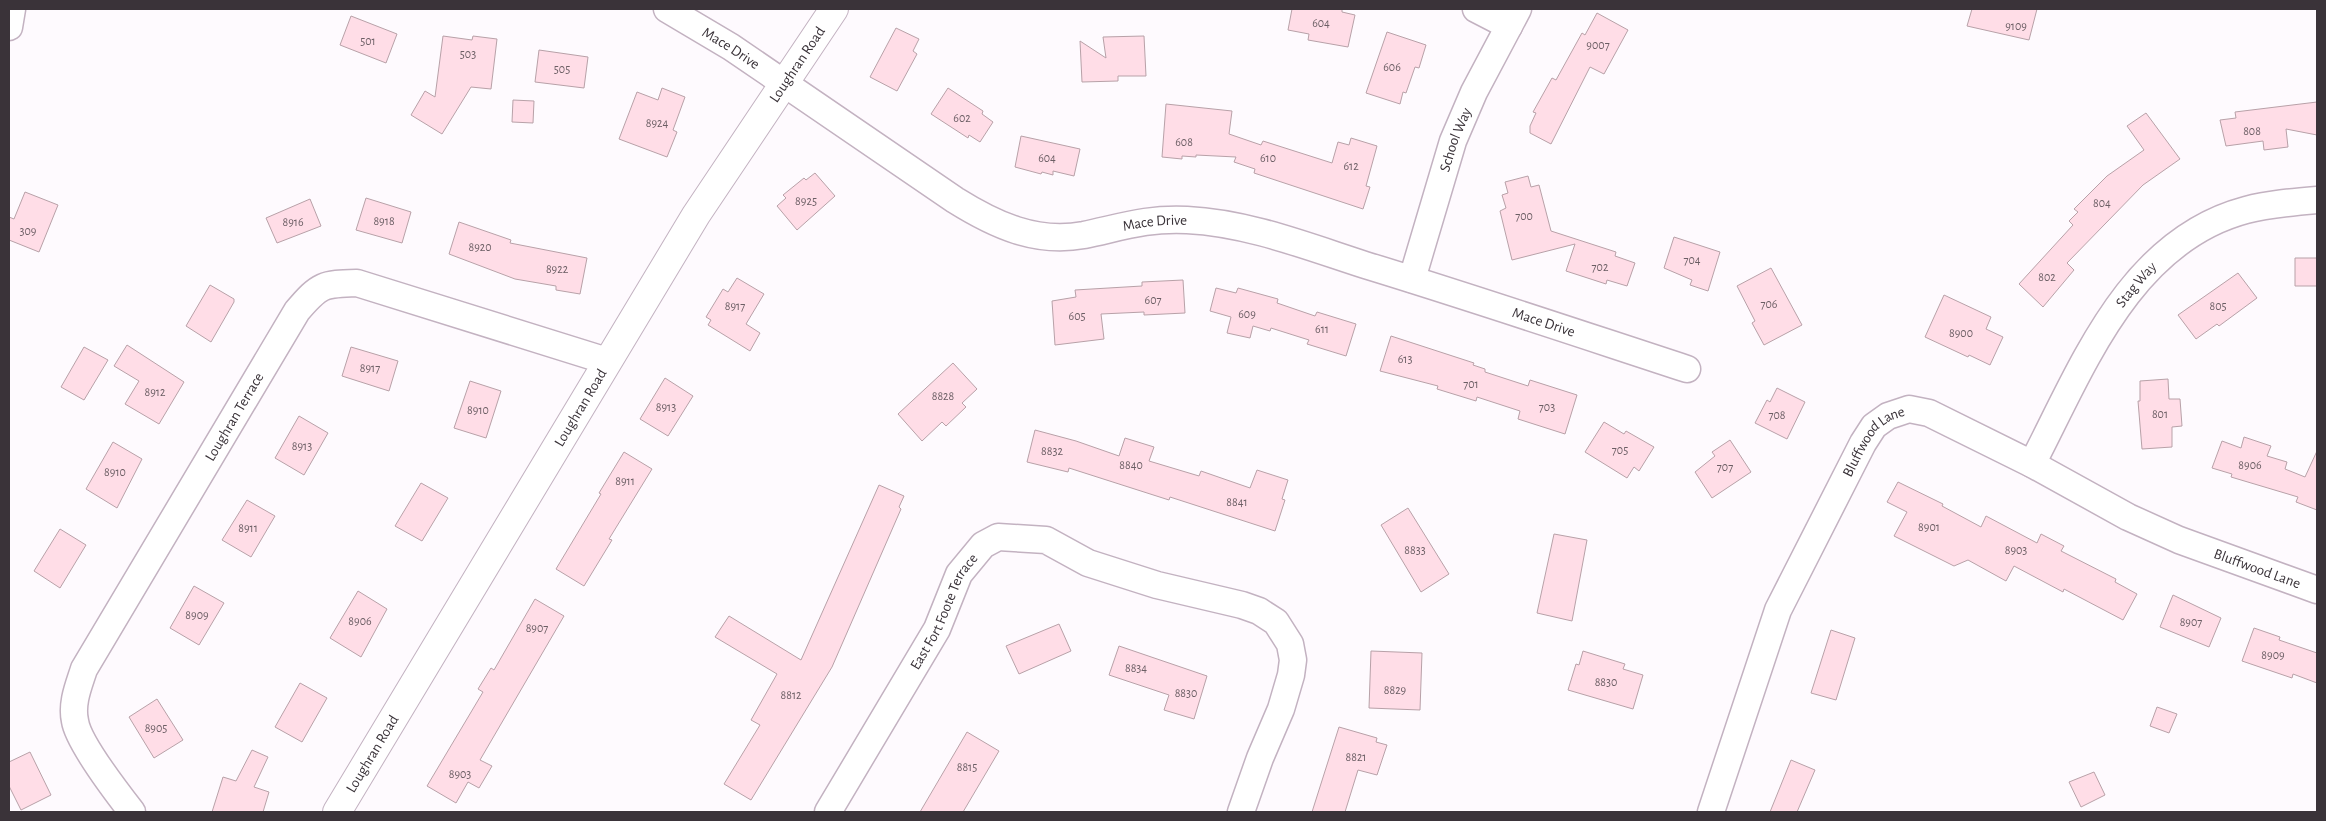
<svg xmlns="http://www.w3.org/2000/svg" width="2326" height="821" viewBox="0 0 2326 821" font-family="'Alegreya Sans',sans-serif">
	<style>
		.building { fill: #ffdde7; stroke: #b8a1a8 }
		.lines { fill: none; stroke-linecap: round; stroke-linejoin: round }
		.minor-casing { stroke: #c3b2c1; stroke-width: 29 }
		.tertiary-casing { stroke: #c3b2c1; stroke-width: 30 }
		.minor { stroke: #fff; stroke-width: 26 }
		.tertiary { stroke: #fff; stroke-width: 28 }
		.labels { text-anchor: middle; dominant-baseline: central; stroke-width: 4; stroke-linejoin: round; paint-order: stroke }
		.number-label { font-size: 12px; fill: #6b5e64 }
		.street-label { font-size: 15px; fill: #3a3339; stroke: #fefafe }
	</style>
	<rect width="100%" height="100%" fill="#fefafe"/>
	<path class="building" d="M 1292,9 L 1342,9 L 1342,12 L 1355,15 L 1348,47 L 1308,40 L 1309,34 L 1288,30 Z
		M 1972,9 L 2037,9 L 2029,40 L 1967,26 Z
		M 1597,13 L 1628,30 L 1604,74 L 1590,67 L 1551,144 L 1530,133 L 1530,126 L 1536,113 L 1533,112 L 1552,78 L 1556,80 L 1582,33 L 1585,35 Z
		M 351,16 L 397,34 L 386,63 L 340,45 Z
		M 896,28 L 919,39 L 913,51 L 917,54 L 897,91 L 870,77 Z
		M 1387,32 L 1426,45 L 1419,68 L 1415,67 L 1406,93 L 1403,92 L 1400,104 L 1366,93 Z
		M 443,36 L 472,40 L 473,36 L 497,39 L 491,89 L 471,87 L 442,134 L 411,115 L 425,91 L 435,97 Z
		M 1144,36 L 1146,76 L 1118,76 L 1118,81 L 1082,82 L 1080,41 L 1106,58 L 1103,37 Z
		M 539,50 L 588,57 L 584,88 L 535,82 Z
		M 662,88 L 685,97 L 673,130 L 677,132 L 667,157 L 619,139 L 637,92 L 658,100 Z
		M 948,88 L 983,111 L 982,114 L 993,122 L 980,142 L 969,135 L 968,138 L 931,114 Z
		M 513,100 L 534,101 L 533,123 L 512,122 Z
		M 2317,102 L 2317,135 L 2286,129 L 2288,147 L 2264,150 L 2263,141 L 2226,146 L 2220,120 L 2236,118 L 2235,112 Z
		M 1166,104 L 1232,111 L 1229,134 L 1261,145 L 1263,141 L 1332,163 L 1338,142 L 1349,145 L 1351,138 L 1377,146 L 1366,186 L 1370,187 L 1363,209 L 1254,173 L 1255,169 L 1234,162 L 1236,157 L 1196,155 L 1196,157 L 1182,156 L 1182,159 L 1162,157 Z
		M 2146,113 L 2180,159 L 2143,185 L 2067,263 L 2074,270 L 2043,307 L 2019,284 L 2073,225 L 2069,221 L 2078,212 L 2074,209 L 2107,176 L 2144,150 L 2127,126 Z
		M 1021,136 L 1080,149 L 1074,176 L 1053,171 L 1053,175 L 1042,172 L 1041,174 L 1015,167 Z
		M 815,173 L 835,196 L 797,230 L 777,206 L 786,198 L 783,195 L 804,178 L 806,180 Z
		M 1528,176 L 1531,187 L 1539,185 L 1551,231 L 1616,252 L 1615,256 L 1635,263 L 1627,286 L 1607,280 L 1606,284 L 1566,271 L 1575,244 L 1512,260 L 1500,211 L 1506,208 L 1502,195 L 1508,193 L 1505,182 Z
		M 25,192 L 58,205 L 39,252 L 9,240 L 9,217 L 14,219 Z
		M 366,198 L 411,212 L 402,243 L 356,230 Z
		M 310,199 L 321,226 L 277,243 L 266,218 Z
		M 459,222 L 511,240 L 510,243 L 587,258 L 580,294 L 556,290 L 556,286 L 515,279 L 449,254 Z
		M 1674,237 L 1720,252 L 1708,291 L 1690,285 L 1692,280 L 1664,268 Z
		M 2295,258 L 2317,258 L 2317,286 L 2295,286 Z
		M 1771,268 L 1802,325 L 1764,345 L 1752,323 L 1755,321 L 1737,286 Z
		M 2238,273 L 2257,298 L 2219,326 L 2217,324 L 2196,339 L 2178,315 Z
		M 737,278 L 764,294 L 746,324 L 760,333 L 750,351 L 708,325 L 711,320 L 706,317 L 723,289 L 728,292 Z
		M 1183,280 L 1185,313 L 1144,315 L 1144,312 L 1101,314 L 1104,339 L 1055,345 L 1052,301 L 1076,297 L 1075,290 L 1142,286 L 1142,282 Z
		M 210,285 L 234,299 L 234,302 L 211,342 L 186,326 Z
		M 1216,288 L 1236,293 L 1238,288 L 1278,299 L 1277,303 L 1315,316 L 1317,312 L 1356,324 L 1346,356 L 1307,344 L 1309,340 L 1271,328 L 1270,331 L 1253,326 L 1250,338 L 1227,333 L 1231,317 L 1210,311 Z
		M 1944,295 L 1991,317 L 1986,329 L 2003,337 L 1990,365 L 1969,355 L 1968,357 L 1925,337 Z
		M 1391,336 L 1474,363 L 1473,365 L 1485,369 L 1485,372 L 1528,386 L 1530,380 L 1577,395 L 1565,434 L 1518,419 L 1520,411 L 1477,397 L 1476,401 L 1437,389 L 1438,386 L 1380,371 Z
		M 127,345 L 184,382 L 159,424 L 125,404 L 139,381 L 114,366 Z
		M 84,347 L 108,360 L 84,400 L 61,387 Z
		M 351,347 L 398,361 L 389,391 L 342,376 Z
		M 953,363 L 977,389 L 962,403 L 966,407 L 946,426 L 942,422 L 922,441 L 898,414 Z
		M 665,378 L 693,396 L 668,436 L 640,419 Z
		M 2168,379 L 2169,399 L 2180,399 L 2182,426 L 2172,427 L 2172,447 L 2142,449 L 2138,401 L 2140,401 L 2140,381 Z
		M 470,381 L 501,391 L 486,438 L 454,428 Z
		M 1777,388 L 1805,402 L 1787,439 L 1755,423 L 1767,400 L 1770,402 Z
		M 299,416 L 328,433 L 304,475 L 275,458 Z
		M 1604,422 L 1624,434 L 1626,431 L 1654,447 L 1639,471 L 1634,467 L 1627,478 L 1585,452 Z
		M 1035,430 L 1076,441 L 1119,456 L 1125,438 L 1154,447 L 1149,461 L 1199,476 L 1201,471 L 1250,488 L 1257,470 L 1288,480 L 1282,499 L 1285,500 L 1275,531 L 1170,497 L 1169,500 L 1069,468 L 1068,472 L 1027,462 Z
		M 2244,437 L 2271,446 L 2267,456 L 2287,462 L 2285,469 L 2305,477 L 2317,451 L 2317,510 L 2296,502 L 2298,497 L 2231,477 L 2232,474 L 2212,468 L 2222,441 L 2241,448 Z
		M 1730,440 L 1751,472 L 1712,498 L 1695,472 L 1715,456 L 1712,452 Z
		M 113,442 L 142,459 L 117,508 L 86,489 Z
		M 624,452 L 652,469 L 609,539 L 612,540 L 584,586 L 556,569 L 601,494 L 599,493 Z
		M 1898,482 L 1943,504 L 1942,506 L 1981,527 L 1986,516 L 2037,543 L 2041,534 L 2064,546 L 2061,551 L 2116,579 L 2115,582 L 2137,594 L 2123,620 L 2064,589 L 2063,592 L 2014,566 L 2006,581 L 1968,560 L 1954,566 L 1894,536 L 1907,512 L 1887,502 Z
		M 421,483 L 448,498 L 422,541 L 395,526 Z
		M 879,485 L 904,496 L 899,507 L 901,509 L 832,667 L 751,800 L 724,784 L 760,725 L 751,720 L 777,674 L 715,637 L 729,616 L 801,660 Z
		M 247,500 L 275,516 L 251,557 L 222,540 Z
		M 1408,508 L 1449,574 L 1421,592 L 1381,525 Z
		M 60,529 L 86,545 L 60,588 L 34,571 Z
		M 1554,534 L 1587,540 L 1572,621 L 1537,613 Z
		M 194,586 L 224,603 L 199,645 L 170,628 Z
		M 358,591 L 387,609 L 361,657 L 330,638 Z
		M 2173,595 L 2221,618 L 2209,647 L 2160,627 Z
		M 535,599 L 564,616 L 480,760 L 492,766 L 479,788 L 468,782 L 456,803 L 427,786 L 483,692 L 478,689 L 491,668 L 494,670 Z
		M 1059,624 L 1071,651 L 1019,674 L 1006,646 Z
		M 2254,628 L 2280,637 L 2279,640 L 2317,653 L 2317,683 L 2293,674 L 2292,678 L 2242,661 Z
		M 1831,630 L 1855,638 L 1836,700 L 1811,693 Z
		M 1119,646 L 1207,676 L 1194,719 L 1164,710 L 1169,695 L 1109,675 Z
		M 1371,651 L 1422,653 L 1420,710 L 1369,708 Z
		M 1583,651 L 1625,664 L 1623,669 L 1643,675 L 1633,709 L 1568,690 L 1576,664 L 1579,665 Z
		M 300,683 L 327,698 L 302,742 L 275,727 Z
		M 157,699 L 183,740 L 154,758 L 129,717 Z
		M 2157,707 L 2177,714 L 2169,733 L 2150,726 Z
		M 1339,727 L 1377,738 L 1376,742 L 1387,745 L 1377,775 L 1358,770 L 1345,812 L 1312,812 Z
		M 967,732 L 999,751 L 963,812 L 920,812 Z
		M 252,750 L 268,757 L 254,787 L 269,792 L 263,812 L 212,812 L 223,777 L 236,781 Z
		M 30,752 L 51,795 L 21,810 L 9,786 L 9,762 Z
		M 1791,760 L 1815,770 L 1797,812 L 1770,812 Z
		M 2094,772 L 2105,795 L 2081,807 L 2069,782 Z"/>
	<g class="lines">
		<g class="minor-casing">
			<g id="minor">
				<path id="s1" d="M 667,9 L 731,47 L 955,200 C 995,225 1036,244 1084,235 C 1122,227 1147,218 1187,220 C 1248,223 1306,246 1365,265 C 1473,298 1580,334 1687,369"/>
				<path d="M 1476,9 L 1509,26"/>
				<path d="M 9,27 L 12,9"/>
				<path id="s2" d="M 1412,279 L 1453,141 L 1474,92 L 1518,9"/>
				<path id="s3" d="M 2032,464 C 2082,368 2129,241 2246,210 C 2269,204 2293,202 2317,200"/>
				<path id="s4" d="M 132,812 C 118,794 78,742 75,721 C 71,703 79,685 84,669 L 297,311 C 320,284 323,284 357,283 L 607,361"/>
				<path id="s5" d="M 828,812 L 937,629 L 959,574 L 983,545 L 998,537 L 1046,540 L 1088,563 L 1157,585 L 1242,605 L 1259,611 L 1276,622 L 1290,644 L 1293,660 L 1291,675 L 1281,709 L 1260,758 L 1241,812"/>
				<path id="s6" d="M 1711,812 L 1778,610 L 1863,443 L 1874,426 L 1888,416 L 1909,409 L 1929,413 L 2032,464 L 2128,517 L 2179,540 L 2317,590"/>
			</g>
		</g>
		<g class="tertiary-casing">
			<g id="tertiary">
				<path id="s7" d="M 337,812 L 696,215 L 834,9"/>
			</g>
		</g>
		<use href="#minor" class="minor"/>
		<use href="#tertiary" class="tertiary"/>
	</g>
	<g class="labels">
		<g class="number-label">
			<text x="1321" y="23">604</text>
			<text x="2016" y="26">9109</text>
			<text x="368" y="41">501</text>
			<text x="1598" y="45">9007</text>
			<text x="468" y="54">503</text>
			<text x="1392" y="67">606</text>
			<text x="562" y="69">505</text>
			<text x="962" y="118">602</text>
			<text x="657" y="123">8924</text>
			<text x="2252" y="131">808</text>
			<text x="1184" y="142">608</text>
			<text x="1047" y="158">604</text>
			<text x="1268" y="158">610</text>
			<text x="1351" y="166">612</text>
			<text x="806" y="201">8925</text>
			<text x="2102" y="203">804</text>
			<text x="1524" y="216">700</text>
			<text x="384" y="221">8918</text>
			<text x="293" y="222">8916</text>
			<text x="28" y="231">309</text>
			<text x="480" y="247">8920</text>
			<text x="1692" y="260">704</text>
			<text x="1600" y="267">702</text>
			<text x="557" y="269">8922</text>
			<text x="2047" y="277">802</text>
			<text x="1153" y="300">607</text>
			<text x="1769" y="304">706</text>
			<text x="735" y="306">8917</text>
			<text x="2218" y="306">805</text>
			<text x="1247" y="314">609</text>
			<text x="1077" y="316">605</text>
			<text x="1322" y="329">611</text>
			<text x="1961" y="333">8900</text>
			<text x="1405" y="359">613</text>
			<text x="370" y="368">8917</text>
			<text x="1471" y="384">701</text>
			<text x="155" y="392">8912</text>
			<text x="943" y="396">8828</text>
			<text x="666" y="407">8913</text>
			<text x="1547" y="407">703</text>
			<text x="478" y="410">8910</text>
			<text x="2160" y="414">801</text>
			<text x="1777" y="415">708</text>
			<text x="302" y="446">8913</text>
			<text x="1620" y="450">705</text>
			<text x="1052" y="451">8832</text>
			<text x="1131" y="465">8840</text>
			<text x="2250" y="465">8906</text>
			<text x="1725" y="467">707</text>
			<text x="115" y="472">8910</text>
			<text x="625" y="481">8911</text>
			<text x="1237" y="502">8841</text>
			<text x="1929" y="527">8901</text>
			<text x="248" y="528">8911</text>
			<text x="1415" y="550">8833</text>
			<text x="2016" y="550">8903</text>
			<text x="197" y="615">8909</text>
			<text x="360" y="621">8906</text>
			<text x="2191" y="622">8907</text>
			<text x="537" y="628">8907</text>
			<text x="2273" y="655">8909</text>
			<text x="1136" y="668">8834</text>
			<text x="1606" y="682">8830</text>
			<text x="1395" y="690">8829</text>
			<text x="1186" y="693">8830</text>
			<text x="791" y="695">8812</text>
			<text x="156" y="728">8905</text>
			<text x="1356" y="757">8821</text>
			<text x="967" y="767">8815</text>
			<text x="460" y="774">8903</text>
		</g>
		<g class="street-label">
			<text stroke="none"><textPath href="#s1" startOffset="75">Mace Drive</textPath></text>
			<text stroke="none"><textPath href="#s7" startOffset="878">Loughran Road</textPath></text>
			<text stroke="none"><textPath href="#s2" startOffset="146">School Way</textPath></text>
			<text stroke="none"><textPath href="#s1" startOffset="555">Mace Drive</textPath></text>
			<text stroke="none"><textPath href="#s3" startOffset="208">Stag Way</textPath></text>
			<text stroke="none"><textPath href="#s1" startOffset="959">Mace Drive</textPath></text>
			<text stroke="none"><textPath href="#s7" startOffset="472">Loughran Road</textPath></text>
			<text stroke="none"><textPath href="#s4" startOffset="455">Loughran Terrace</textPath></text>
			<text stroke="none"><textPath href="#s6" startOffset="409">Bluffwood Lane</textPath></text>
			<text stroke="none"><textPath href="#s6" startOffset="844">Bluffwood Lane</textPath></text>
			<text stroke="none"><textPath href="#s5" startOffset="232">East Fort Foote Terrace</textPath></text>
			<text stroke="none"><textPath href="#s7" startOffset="68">Loughran Road</textPath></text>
		</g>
	</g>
	<rect width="2326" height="821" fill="none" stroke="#3a3339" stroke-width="20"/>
</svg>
